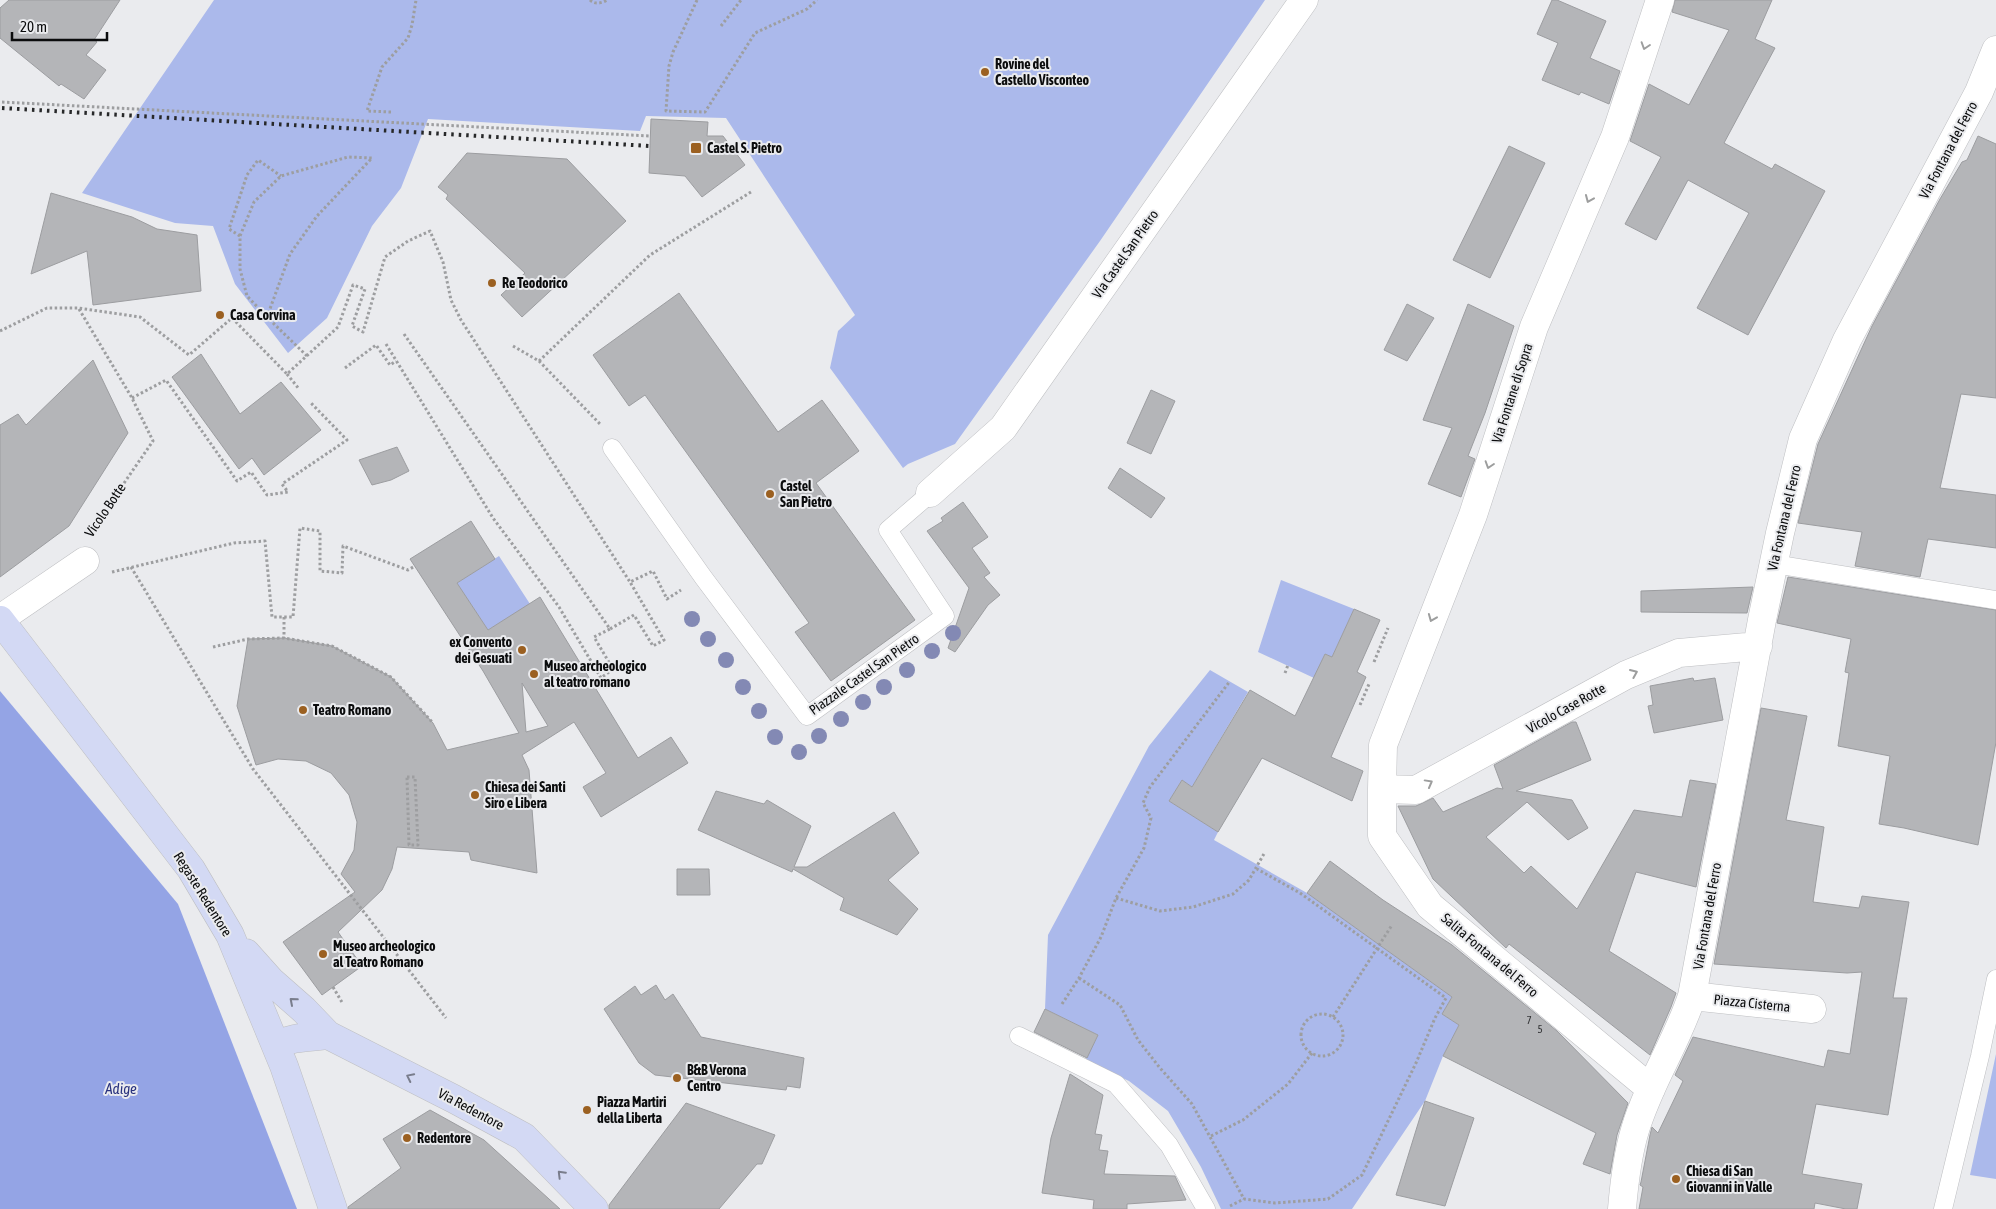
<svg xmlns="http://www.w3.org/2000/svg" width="1996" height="1209" viewBox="0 0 1996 1209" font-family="'Asap Condensed',sans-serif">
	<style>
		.green { fill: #abb9eb }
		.water { fill: #94a4e5 }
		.building { fill: #b4b5b8; stroke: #9c9da0; fill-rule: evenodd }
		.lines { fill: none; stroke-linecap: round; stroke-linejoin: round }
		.lane-casing { stroke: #bebfc2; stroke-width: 19 }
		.street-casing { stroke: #bebfc2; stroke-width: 29 }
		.secondary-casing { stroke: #bebfc2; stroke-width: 29 }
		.path { stroke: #9d9ea0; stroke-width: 3; stroke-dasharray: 2.5 2.5; stroke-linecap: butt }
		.lane { stroke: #fff; stroke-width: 18 }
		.street { stroke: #fff; stroke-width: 28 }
		.secondary { stroke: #d3d9f4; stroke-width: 28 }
		.rail { stroke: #272829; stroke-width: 4; stroke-dasharray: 2.5 5; stroke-linecap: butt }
		.tree { fill: #8389b4 }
		.oneway { stroke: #9d9e9e }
		.oneway2 { stroke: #797d8c }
		.poi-dot { fill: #9b6021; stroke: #eaebee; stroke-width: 2 }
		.labels { text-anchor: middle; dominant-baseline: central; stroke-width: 4; stroke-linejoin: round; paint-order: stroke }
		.number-label { font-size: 11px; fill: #353638 }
		.poi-label { font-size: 14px; font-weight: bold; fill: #0b0c0d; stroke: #eaebee; text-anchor: start }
		.street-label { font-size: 14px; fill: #0b0c0d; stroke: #eaebee }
		.water-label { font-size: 15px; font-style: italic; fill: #29327e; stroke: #eaebee }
	</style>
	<rect width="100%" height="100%" fill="#eaebee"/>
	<path class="green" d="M 214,0 L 1265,0 L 1100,241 L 955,444 L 908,464 L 903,468 L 830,368 L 838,331 L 855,315 L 726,118 L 646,116 L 640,131 L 428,119 L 401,188 L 372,226 L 327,318 L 288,353 L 235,284 L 213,226 L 175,223 L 82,193 Z
		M 499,556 L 530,604 L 488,630 L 457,583 Z
		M 1281,580 L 1354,609 L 1332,657 L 1325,654 L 1314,678 L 1258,652 Z
		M 1210,670 L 1248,692 L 1192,787 L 1182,780 L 1169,801 L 1218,832 L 1214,840 L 1307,893 L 1452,997 L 1442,1014 L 1459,1025 L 1443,1056 L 1425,1101 L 1352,1209 L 1221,1209 L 1201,1167 L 1168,1111 L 1129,1081 L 1085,1061 L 1098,1035 L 1045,1009 L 1048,935 L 1149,746 Z
		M 1996,1054 L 1996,1179 L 1970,1175 Z"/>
	<path class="water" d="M 0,691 L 178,904 L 297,1209 L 0,1209 Z"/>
	<path class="building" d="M 9,0 L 120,0 L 94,40 L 97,42 L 86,55 L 106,70 L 84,99 L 61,84 L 59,86 L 0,38 L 0,8 Z
		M 1552,0 L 1557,0 L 1606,21 L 1590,58 L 1620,71 L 1609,104 L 1581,92 L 1579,95 L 1542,80 L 1558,43 L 1537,34 Z
		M 1675,0 L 1772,0 L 1755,39 L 1775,48 L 1724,143 L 1772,169 L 1775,164 L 1825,191 L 1748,335 L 1697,308 L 1749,213 L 1688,180 L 1656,240 L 1625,224 L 1661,157 L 1630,141 L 1649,84 L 1689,105 L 1729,30 L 1672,12 Z
		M 651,119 L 708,122 L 707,136 L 723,136 L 745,165 L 702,197 L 685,176 L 649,173 Z
		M 1978,136 L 1996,144 L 1996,398 L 1961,394 L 1940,488 L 1996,495 L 1996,548 L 1928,539 L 1920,577 L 1855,566 L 1862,532 L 1798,523 L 1818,444 L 1872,326 L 1940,199 L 1962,162 L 1967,160 Z
		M 1509,146 L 1545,163 L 1490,278 L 1453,260 Z
		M 467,153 L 567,159 L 626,221 L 522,317 L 501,295 L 525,273 L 446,199 L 448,195 L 438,187 Z
		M 51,193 L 132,217 L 157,229 L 197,235 L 201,291 L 93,305 L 87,251 L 31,274 Z
		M 679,293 L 778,432 L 822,400 L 859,451 L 816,483 L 915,620 L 831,681 L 795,632 L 809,623 L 645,395 L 629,406 L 593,355 Z
		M 1407,304 L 1434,318 L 1407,361 L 1384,350 Z
		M 1468,304 L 1514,326 L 1485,413 L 1468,456 L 1475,459 L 1461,497 L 1428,484 L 1452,428 L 1423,420 Z
		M 201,354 L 240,414 L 281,382 L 321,430 L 264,475 L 252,458 L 239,469 L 172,377 Z
		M 93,360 L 128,433 L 69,526 L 0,577 L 0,425 L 18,414 L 26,425 Z
		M 1151,390 L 1175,401 L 1151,454 L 1127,443 Z
		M 397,447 L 409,471 L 391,480 L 372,485 L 359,460 Z
		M 1120,468 L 1165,498 L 1151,518 L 1108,488 Z
		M 963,502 L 988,537 L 972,548 L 990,573 L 984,577 L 1000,595 L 988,605 L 955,652 L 948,648 L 969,588 L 927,531 L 943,521 L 941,518 Z
		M 471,521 L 495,559 L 457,583 L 488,630 L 540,597 L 638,758 L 671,737 L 688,763 L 601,817 L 583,787 L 606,773 L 574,722 L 522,755 L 529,770 L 537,873 L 471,860 L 469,852 L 397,847 L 392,869 L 382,890 L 338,932 L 362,966 L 322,995 L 283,942 L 355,892 L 341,874 L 354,850 L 357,822 L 349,795 L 331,773 L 306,761 L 278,759 L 256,765 L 237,706 L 248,639 L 284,638 L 332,646 L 391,677 L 433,723 L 447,750 L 519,733 L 483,671 L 410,559 ZM 522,683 L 548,726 L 526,732 Z
		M 1788,577 L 1996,610 L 1996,742 L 1978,845 L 1904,828 L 1879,824 L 1890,756 L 1838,746 L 1849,673 L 1845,672 L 1851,639 L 1777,623 Z
		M 1753,587 L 1747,613 L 1641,612 L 1641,591 Z
		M 1354,609 L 1380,620 L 1357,672 L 1366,677 L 1331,757 L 1363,771 L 1352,801 L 1262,758 L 1218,832 L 1169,801 L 1182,780 L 1192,787 L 1250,690 L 1295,716 L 1325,654 L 1332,657 Z
		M 1693,678 L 1694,681 L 1715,678 L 1723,720 L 1654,733 L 1648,706 L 1653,705 L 1650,686 Z
		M 1761,708 L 1807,716 L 1786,820 L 1824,827 L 1813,902 L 1859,908 L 1862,896 L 1909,902 L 1893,998 L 1907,998 L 1888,1115 L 1816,1104 L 1802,1174 L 1862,1184 L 1857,1209 L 1846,1209 L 1815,1203 L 1814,1209 L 1639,1209 L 1643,1187 L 1640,1185 L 1641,1182 L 1650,1135 L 1652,1127 L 1658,1133 L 1683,1081 L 1675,1075 L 1693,1037 L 1824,1067 L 1828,1050 L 1850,1054 L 1862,972 L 1847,973 L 1714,964 Z
		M 1572,722 L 1576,722 L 1591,760 L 1516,791 L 1572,800 L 1588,828 L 1568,840 L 1527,802 L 1486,837 L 1524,873 L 1531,866 L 1577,909 L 1634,810 L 1682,817 L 1690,780 L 1716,784 L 1696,887 L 1636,872 L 1609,951 L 1676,993 L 1671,1007 L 1650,1055 L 1509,944 L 1506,948 L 1433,879 L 1398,806 L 1416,806 L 1433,798 L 1443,812 L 1497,788 L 1503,789 L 1494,765 Z
		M 716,791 L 764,804 L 767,800 L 811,826 L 794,867 L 807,867 L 894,812 L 919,853 L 888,880 L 918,909 L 897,935 L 840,910 L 844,898 L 793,869 L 792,872 L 698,830 Z
		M 1330,861 L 1383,900 L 1452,945 L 1557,1031 L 1628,1103 L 1617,1135 L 1610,1174 L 1583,1164 L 1596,1133 L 1443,1056 L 1459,1025 L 1442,1014 L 1452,997 L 1307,893 Z
		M 677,869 L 709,869 L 710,895 L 677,895 Z
		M 656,985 L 665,1000 L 673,994 L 701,1037 L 804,1058 L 800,1088 L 787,1086 L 786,1090 L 655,1075 L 639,1063 L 604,1009 L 635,986 L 641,995 Z
		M 1045,1009 L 1098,1035 L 1087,1058 L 1034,1032 Z
		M 1070,1074 L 1103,1095 L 1095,1134 L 1102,1135 L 1099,1150 L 1108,1151 L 1104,1174 L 1175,1176 L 1186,1200 L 1127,1204 L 1127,1209 L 1093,1209 L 1094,1200 L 1042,1193 L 1051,1138 Z
		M 1425,1101 L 1474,1118 L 1445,1206 L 1396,1195 Z
		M 686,1103 L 775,1135 L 762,1164 L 757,1164 L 719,1209 L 609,1209 L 609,1205 Z
		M 430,1110 L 484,1140 L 560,1209 L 348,1209 L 348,1207 L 401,1168 L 383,1139 Z"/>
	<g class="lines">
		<g class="lane-casing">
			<path id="lane" d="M 612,448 L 703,577 L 807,716 L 945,616 L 888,530 L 925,498
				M 1774,564 L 1996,600
				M 1019,1036 L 1116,1084 L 1169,1145 L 1206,1209
				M 1943,1209 L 1980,1056 L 1996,979"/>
		</g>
		<g class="street-casing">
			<path id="street" d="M 930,493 L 1003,428 L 1304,0
				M 0,619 L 85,561
				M 1382,789 L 1416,790 L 1626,675 L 1679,653 L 1758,646
				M 1692,996 L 1812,1009
				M 1651,1089 L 1430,906 L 1382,836 L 1382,789 L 1383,745 L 1473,515 L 1534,327 L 1615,137 L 1660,0
				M 1622,1209 C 1624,1185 1628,1153 1635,1130 C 1649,1083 1677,1042 1692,996 L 1762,620 L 1780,533 L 1803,439 L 1847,340 L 1979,92 L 1996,50"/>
		</g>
		<g class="secondary-casing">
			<path id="secondary" d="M 0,620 L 191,869 L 230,935 L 284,1066 L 333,1209
				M 246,953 L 271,981 L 304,1010 L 328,1035 L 454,1099 L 524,1137 L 594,1209
				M 276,1045 C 295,1036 308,1038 328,1035"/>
		</g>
		<path class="path" d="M 590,0 C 595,5 602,3 607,0
			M 697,0 L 673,52 L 669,66 L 666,111 L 705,112 L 755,33 L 807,9 L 817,0
			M 721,26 L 741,0
			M 2,102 L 650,136
			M 391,112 L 367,111 L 382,67 L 408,38 L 412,25 L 416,0
			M 240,236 L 229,229 L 247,175 L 258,160 L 281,176
			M 79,309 L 132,398 L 153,441 L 91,531
			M 267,317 L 247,296 L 240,269 L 240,236 L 254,202 L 281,176 L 348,157 L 372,158
			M 0,331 L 47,308 L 78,308 L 140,317 L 189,355 L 232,318 L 287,374 L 338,327 L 353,285 L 365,289 L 352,326 L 363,332 L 385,257 L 408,241 L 430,231 L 443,262 L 451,300 L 461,320 L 630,582 L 653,571 L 667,599 L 681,590
			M 404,334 L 610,629 L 634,615 L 653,646 L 664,640 L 630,582
			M 386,344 L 493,518 L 559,607 L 601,678 L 613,669 L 594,637 L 610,629
			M 513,346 L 539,361 L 601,425
			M 307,356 L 267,317 L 290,254 L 317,216 L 372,158
			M 539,361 L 650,255 L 751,192
			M 345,368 L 376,345 L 390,365 L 396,361
			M 287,374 L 299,389
			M 132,398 L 166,380 L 237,481 L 251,472 L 267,495 L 288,492 L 282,484 L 347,440 L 311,403
			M 131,567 L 253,769 L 446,1018
			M 112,572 L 234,543 L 265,541 L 272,617 L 293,617 L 300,528 L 320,531 L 320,571 L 342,573 L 343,546 L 408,570 L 415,566
			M 284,617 L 284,638
			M 213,647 L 248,639 L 284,638 L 332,646 L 391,677 L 433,723
			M 1374,662 L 1388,628
			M 1285,673 L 1288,665
			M 1360,705 L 1369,684
			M 407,777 L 415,777 L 418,845 L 409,845 Z
			M 1116,898 L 1160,911 L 1193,907 L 1233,894 L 1249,880 L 1265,852
			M 1079,978 L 1120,1005 L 1138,1040 L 1160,1068 L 1192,1104 L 1244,1199
			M 333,987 L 343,1004
			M 1062,1004 L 1079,978 L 1101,937 L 1116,898 L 1144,848 L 1151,818 L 1143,803 L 1150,787 L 1230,681
			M1301 1035a21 21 0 1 1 42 0a21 21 0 1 1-42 0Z
			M 1333,1017 L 1392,925
			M 1211,1136 L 1243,1120 L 1288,1084 L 1312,1053
			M 1230,1206 L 1244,1199 L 1275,1203 L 1328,1199 L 1362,1175 L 1416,1063 L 1435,1018 L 1446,998 L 1300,893 L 1257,869"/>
		<use href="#lane" class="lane"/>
		<use href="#street" class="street"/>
		<use href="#secondary" class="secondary"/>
		<path class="rail" d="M 2,108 L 650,146"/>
	</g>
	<g class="tree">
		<circle cx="692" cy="619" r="8"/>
		<circle cx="953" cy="633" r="8"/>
		<circle cx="708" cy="639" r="8"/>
		<circle cx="932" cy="651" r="8"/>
		<circle cx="726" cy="660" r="8"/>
		<circle cx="907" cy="670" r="8"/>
		<circle cx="743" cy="687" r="8"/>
		<circle cx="884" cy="687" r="8"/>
		<circle cx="863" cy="702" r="8"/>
		<circle cx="759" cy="711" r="8"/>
		<circle cx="841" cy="719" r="8"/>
		<circle cx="819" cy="736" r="8"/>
		<circle cx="775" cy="737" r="8"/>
		<circle cx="799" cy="752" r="8"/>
	</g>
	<defs><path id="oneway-chevron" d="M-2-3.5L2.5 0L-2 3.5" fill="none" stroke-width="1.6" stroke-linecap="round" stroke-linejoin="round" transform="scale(1.25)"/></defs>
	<g class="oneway">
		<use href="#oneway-chevron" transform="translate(1645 46) rotate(108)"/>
		<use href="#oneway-chevron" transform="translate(1589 199) rotate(113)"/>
		<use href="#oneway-chevron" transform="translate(1489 465) rotate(108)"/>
		<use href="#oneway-chevron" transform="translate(1432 618) rotate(112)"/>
		<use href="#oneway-chevron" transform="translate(1634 673) rotate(-23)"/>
		<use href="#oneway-chevron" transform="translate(1429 783) rotate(-29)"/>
	</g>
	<g class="oneway2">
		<use href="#oneway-chevron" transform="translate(293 1001) rotate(-139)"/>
		<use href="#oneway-chevron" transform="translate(410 1077) rotate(-154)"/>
		<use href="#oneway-chevron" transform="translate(561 1174) rotate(-135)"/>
	</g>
	<g class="poi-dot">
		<circle cx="985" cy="72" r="5"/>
		<rect x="690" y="142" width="12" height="12" rx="2.5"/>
		<circle cx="492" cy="283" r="5"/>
		<circle cx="220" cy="315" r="5"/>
		<circle cx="770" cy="494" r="5"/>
		<circle cx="522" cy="650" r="5"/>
		<circle cx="534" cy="674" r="5"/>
		<circle cx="303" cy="710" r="5"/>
		<circle cx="475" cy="795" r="5"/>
		<circle cx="323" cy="954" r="5"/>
		<circle cx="677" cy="1078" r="5"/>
		<circle cx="587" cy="1110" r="5"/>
		<circle cx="407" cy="1138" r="5"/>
		<circle cx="1676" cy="1179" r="5"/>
	</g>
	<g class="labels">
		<g class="number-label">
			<text x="1529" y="1020">7</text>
			<text x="1540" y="1029">5</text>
		</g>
		<g class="poi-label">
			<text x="995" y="64">Rovine del<tspan x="995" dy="16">Castello Visconteo</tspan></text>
			<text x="707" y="148">Castel S. Pietro</text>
			<text x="502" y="283">Re Teodorico</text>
			<text x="230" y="315">Casa Corvina</text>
			<text x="780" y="486">Castel<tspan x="780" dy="16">San Pietro</tspan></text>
			<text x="512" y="642" text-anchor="end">ex Convento<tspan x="512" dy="16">dei Gesuati</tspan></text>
			<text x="544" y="666">Museo archeologico<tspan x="544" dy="16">al teatro romano</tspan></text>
			<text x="313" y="710">Teatro Romano</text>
			<text x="485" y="787">Chiesa dei Santi<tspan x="485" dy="16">Siro e Libera</tspan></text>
			<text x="333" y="946">Museo archeologico<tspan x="333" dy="16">al Teatro Romano</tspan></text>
			<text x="687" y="1070">B&amp;B Verona<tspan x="687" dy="16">Centro</tspan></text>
			<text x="597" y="1102">Piazza Martiri<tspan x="597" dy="16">della Liberta</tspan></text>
			<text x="417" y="1138">Redentore</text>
			<text x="1686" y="1171">Chiesa di San<tspan x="1686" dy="16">Giovanni in Valle</tspan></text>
		</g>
		<g class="street-label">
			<text transform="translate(1948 150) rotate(-62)">Via Fontana del Ferro</text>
			<text transform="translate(1125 254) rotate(-55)">Via Castel San Pietro</text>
			<text transform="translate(1512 393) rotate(-72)">Via Fontane di Sopra</text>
			<text transform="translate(105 510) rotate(-56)">Vicolo Botte</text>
			<text transform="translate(1784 518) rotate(-77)">Via Fontana del Ferro</text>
			<text transform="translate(864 674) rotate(-35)">Piazzale Castel San Pietro</text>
			<text transform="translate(1566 708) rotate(-29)">Vicolo Case Rotte</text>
			<text transform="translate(203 894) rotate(58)">Regaste Redentore</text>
			<text transform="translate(1707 916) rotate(-80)">Via Fontana del Ferro</text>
			<text transform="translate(1490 955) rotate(40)">Salita Fontana del Ferro</text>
			<text transform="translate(1752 1003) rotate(6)">Piazza Cisterna</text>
			<text transform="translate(471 1109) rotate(28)">Via Redentore</text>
		</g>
		<g class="water-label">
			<text x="121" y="1088">Adige</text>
		</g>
	</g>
	<path d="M12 32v8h95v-8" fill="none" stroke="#0b0c0d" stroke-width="2.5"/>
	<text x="20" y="32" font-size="15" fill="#0b0c0d" stroke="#eaebee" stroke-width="4" paint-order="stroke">20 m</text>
</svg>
